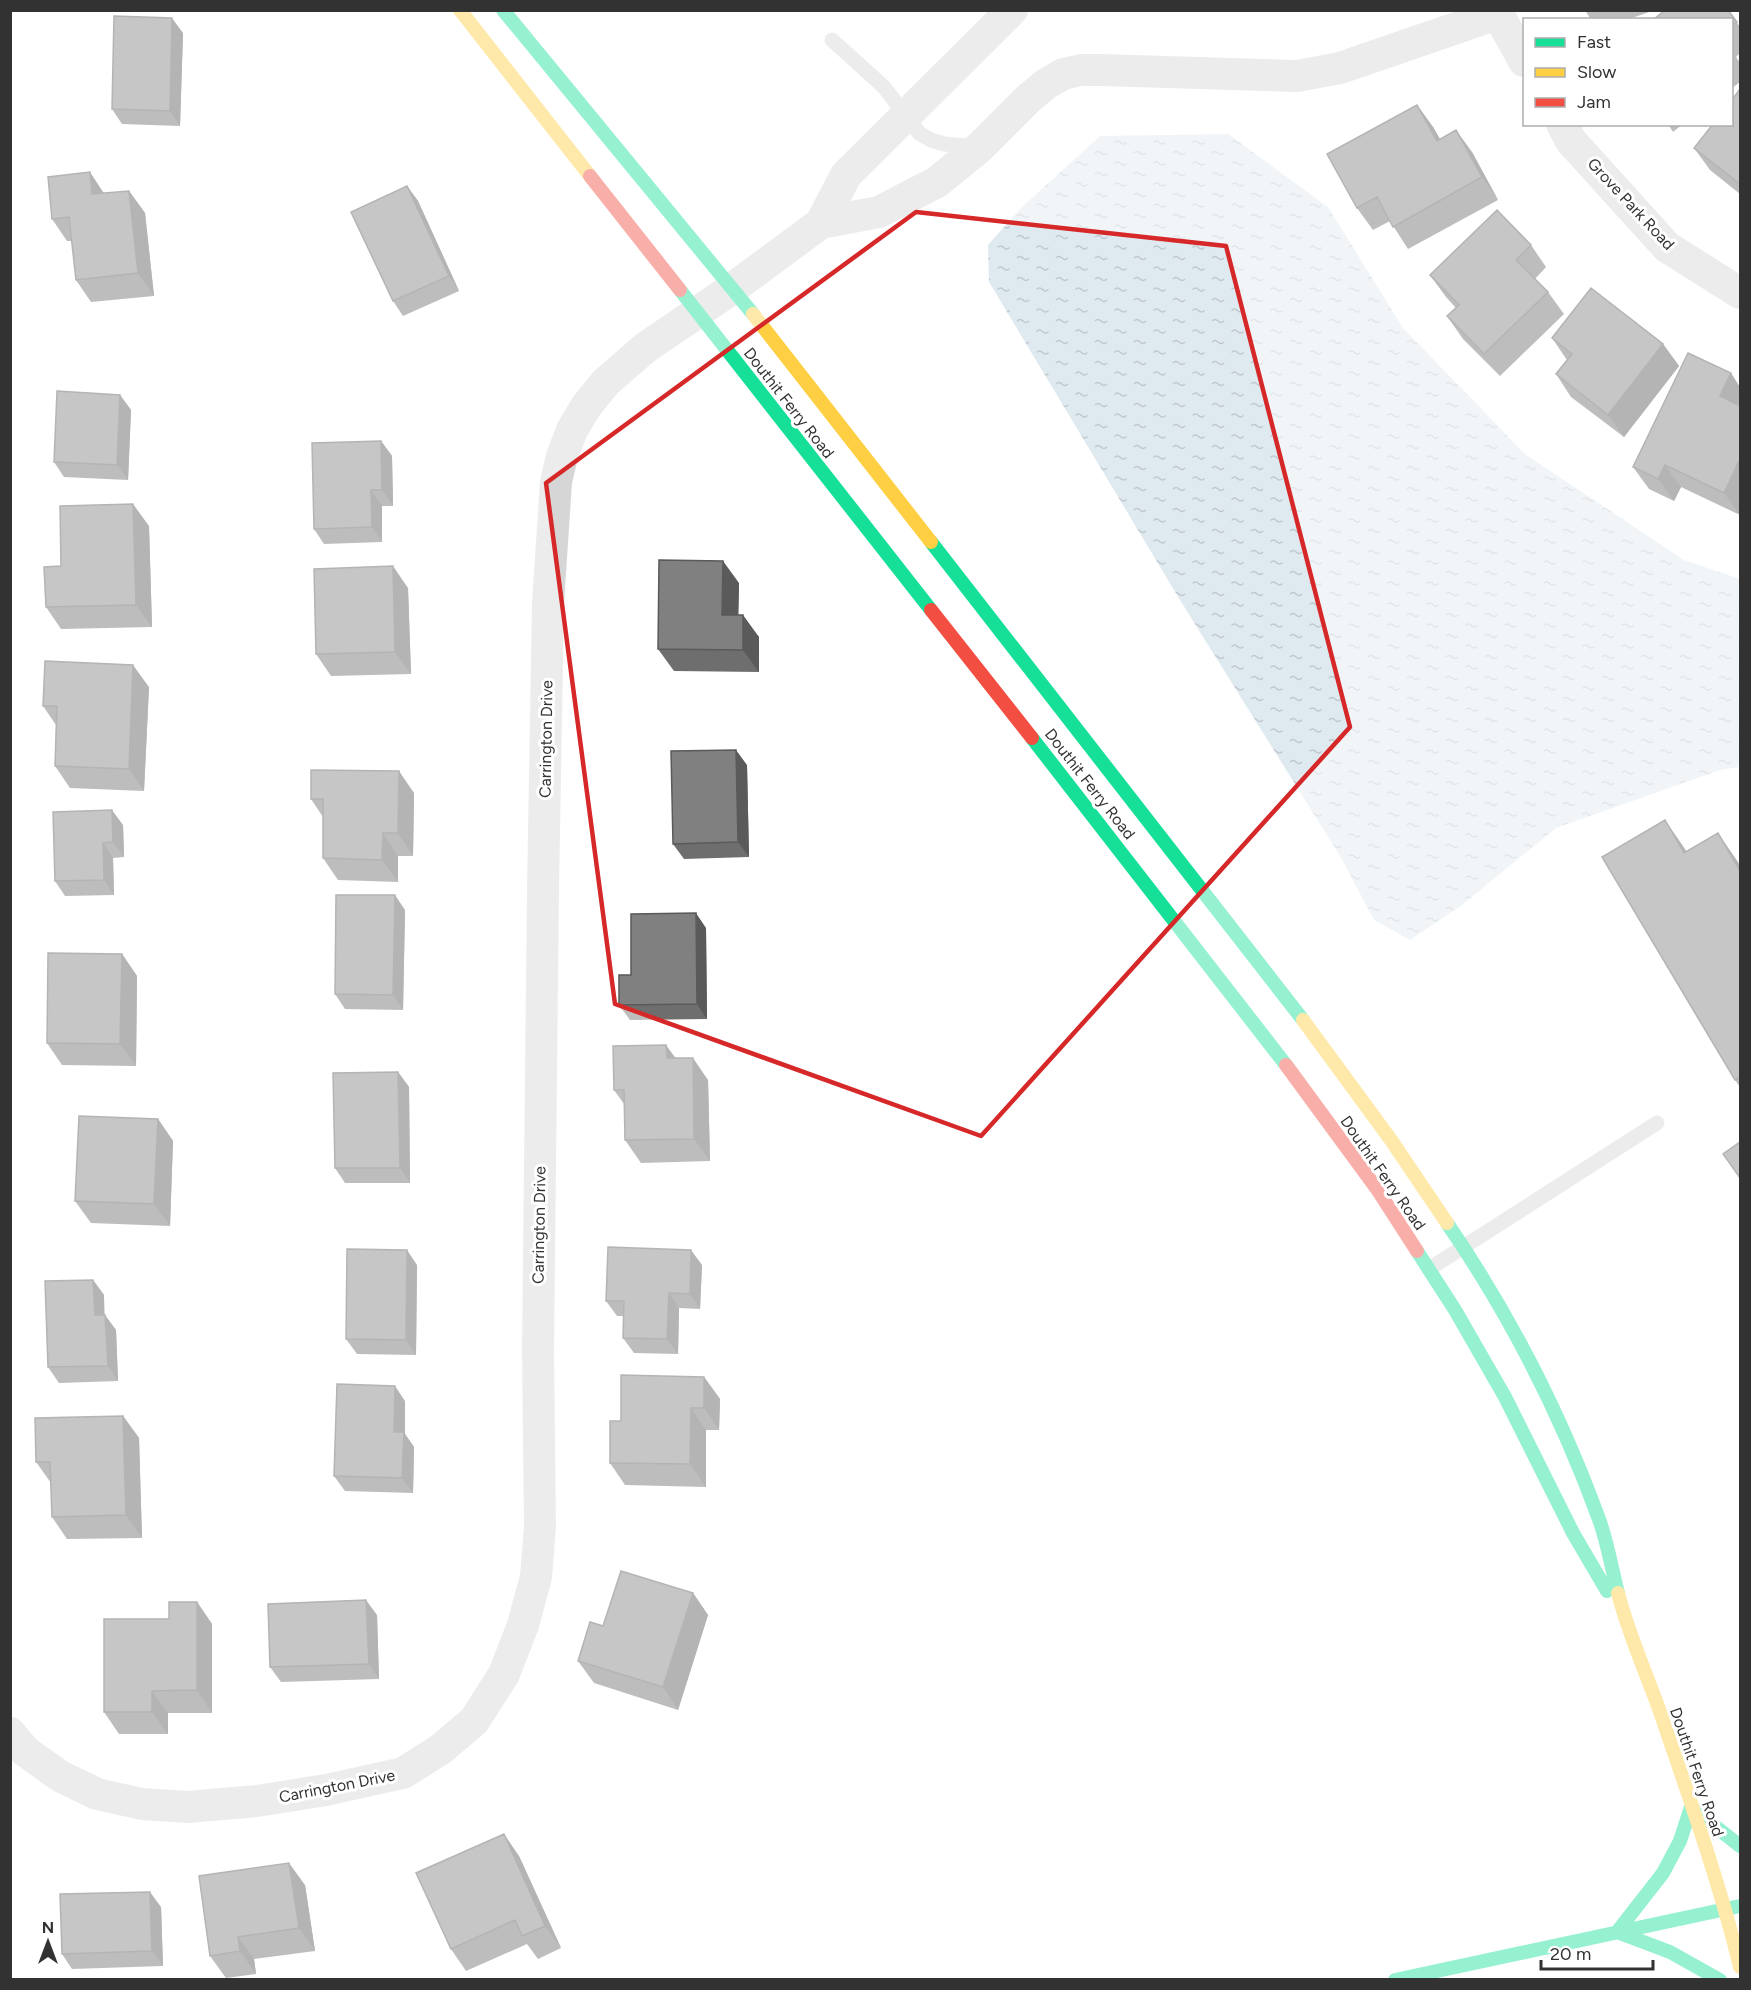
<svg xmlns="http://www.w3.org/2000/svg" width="1751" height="1990" viewBox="0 0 1751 1990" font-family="Figtree,sans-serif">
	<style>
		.water { fill: url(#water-ripples) }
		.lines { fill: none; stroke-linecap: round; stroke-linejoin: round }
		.lane { stroke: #d6d6d6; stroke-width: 15 }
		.street { stroke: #d6d6d6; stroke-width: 32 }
		.fast { stroke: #16e098; stroke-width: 14 }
		.slow { stroke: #ffcf43; stroke-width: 14 }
		.jam { stroke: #f24e42; stroke-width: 14 }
		.wall { fill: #6e6e6e }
		.shaded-wall { fill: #5a5a5a }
		.building { fill: #808080; stroke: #5a5a5a; stroke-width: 1.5 }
		.marked { fill: none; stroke: #d62828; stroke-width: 4.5; stroke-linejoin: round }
		.labels { text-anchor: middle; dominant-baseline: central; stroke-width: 6; stroke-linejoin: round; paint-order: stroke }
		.street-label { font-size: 16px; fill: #323232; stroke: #fff }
	</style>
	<defs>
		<pattern id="water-ripples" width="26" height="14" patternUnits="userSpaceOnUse" patternTransform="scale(1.5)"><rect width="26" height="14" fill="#dfe9f0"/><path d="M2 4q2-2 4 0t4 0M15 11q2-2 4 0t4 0" fill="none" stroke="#c0c8ce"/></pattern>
	</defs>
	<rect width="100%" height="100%" fill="#fff"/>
	<path class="water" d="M 1228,134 L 1328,207 L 1403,328 L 1525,454 L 1684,560 L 1740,579 L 1740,767 L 1720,770 L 1556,828 L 1462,905 L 1410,940 L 1374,920 L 1340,856 L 1180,600 L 989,282 L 988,245 L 1021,208 L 1100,136 Z"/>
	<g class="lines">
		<path class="lane" d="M 832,40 L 884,87 L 919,133 L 931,140 L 944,144 L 977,147
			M 1429,1269 L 1657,1123"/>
		<path class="street" d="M 1496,10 L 1524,61
			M 1562,124 L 1571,141 L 1667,247 L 1740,293
			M 821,223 L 846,175 L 1012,10
			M 10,1733 L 25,1751 L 60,1776 L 97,1794 L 142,1804 L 188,1807 L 257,1801 L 326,1790 L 403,1773 L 441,1749 L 474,1721 L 504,1674 L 523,1625 L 536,1577 L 540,1526 L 538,1351 L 543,890 L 548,603 L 556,482 L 562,456 L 572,430 L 587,405 L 606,382 L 645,348 L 733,288 L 821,223 L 879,212 L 937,182 L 980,147 L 1029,98 L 1046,84 L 1063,74 L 1081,70 L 1101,70 L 1297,76 L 1340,68 L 1497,14"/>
		<path class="fast" d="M 503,10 L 753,314
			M 680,290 L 931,610
			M 931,542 L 1303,1020
			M 1032,738 L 1286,1065
			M 1447,1223 C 1510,1315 1562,1417 1600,1522 C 1608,1545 1612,1570 1618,1593
			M 1417,1251 L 1455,1310 L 1505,1397 L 1573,1533 L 1607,1591
			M 1691,1807 L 1680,1841 L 1663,1873 L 1617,1932 L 1670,1952 L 1720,1980
			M 1692,1808 L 1740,1846
			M 1395,1980 L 1740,1906"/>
		<path class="slow" d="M 460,10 L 590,176
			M 753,314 L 931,542
			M 1303,1020 L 1391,1140 L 1447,1223
			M 1618,1593 C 1628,1633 1645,1670 1659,1709 C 1688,1794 1719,1880 1740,1967"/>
		<path class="jam" d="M 590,176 L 680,290
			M 931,610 L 1032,738
			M 1286,1065 L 1377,1189 L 1417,1251"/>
	</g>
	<path class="wall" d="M 1585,10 L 1655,10 L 1626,20 L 1591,20 Z
		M 1728,10 L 1740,27 L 1740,53 L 1736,57 L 1740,63 L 1740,82 L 1731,89 L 1731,20 Z
		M 183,33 L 180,126 L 122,124 L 112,109 Z
		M 1740,89 L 1740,194 L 1710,170 L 1694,148 Z
		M 1417,105 L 1433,127 L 1440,139 L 1472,152 L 1498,200 L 1408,249 L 1390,221 L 1373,230 L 1357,208 Z
		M 1668,124 L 1683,124 L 1673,132 Z
		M 407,186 L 418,201 L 459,291 L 403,316 L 393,301 Z
		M 129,191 L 145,213 L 154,296 L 91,302 L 76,280 L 72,241 L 67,241 L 52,219 L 104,193 Z
		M 1531,245 L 1546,267 L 1535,279 L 1548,292 L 1564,314 L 1500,376 L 1463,339 L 1447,316 L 1456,308 L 1446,297 L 1430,275 Z
		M 1552,338 L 1663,344 L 1679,366 L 1624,437 L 1571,397 L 1556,374 L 1567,360 Z
		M 1731,373 L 1740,515 L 1681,487 L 1674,501 L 1649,489 L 1633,467 Z
		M 120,395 L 131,410 L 128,480 L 64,477 L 54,462 Z
		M 381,441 L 392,456 L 393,506 L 382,506 L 382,542 L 324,544 L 314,529 Z
		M 149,526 L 152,627 L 61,629 L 46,607 Z
		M 739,583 L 738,615 L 759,637 L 759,672 L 674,671 L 658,649 Z
		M 408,588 L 411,674 L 331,676 L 316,654 Z
		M 149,687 L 144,791 L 70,788 L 55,766 L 56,725 L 43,706 Z
		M 747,765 L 749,857 L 684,859 L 673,844 Z
		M 414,793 L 413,856 L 398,856 L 398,882 L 338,880 L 323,858 L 323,817 L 311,799 Z
		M 123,825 L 124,857 L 113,858 L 114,895 L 65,896 L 55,881 Z
		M 1686,852 L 1740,866 L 1740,1087 L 1735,1080 Z
		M 405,910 L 403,1010 L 345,1009 L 335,994 Z
		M 706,928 L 707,1019 L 630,1020 L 619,1005 Z
		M 122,954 L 137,976 L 136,1066 L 62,1065 L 47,1043 Z
		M 675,1058 L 708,1080 L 710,1161 L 641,1163 L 625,1140 L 624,1104 L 614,1090 Z
		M 398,1072 L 409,1087 L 410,1183 L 345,1183 L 335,1168 Z
		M 158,1119 L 173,1141 L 170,1226 L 91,1223 L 75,1201 Z
		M 417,1265 L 416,1355 L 357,1354 L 346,1339 Z
		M 702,1265 L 700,1309 L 679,1308 L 678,1354 L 634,1353 L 623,1338 L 624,1316 L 617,1316 L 606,1301 Z
		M 93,1280 L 104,1295 L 104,1315 L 116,1330 L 118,1381 L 59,1383 L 48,1367 Z
		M 704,1377 L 720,1399 L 719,1430 L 706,1430 L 706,1487 L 625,1485 L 610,1463 L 621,1421 Z
		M 405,1401 L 405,1434 L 414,1447 L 413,1493 L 345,1491 L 334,1476 Z
		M 123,1416 L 139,1438 L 142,1538 L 67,1539 L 52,1517 L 51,1483 L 36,1462 Z
		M 693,1593 L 708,1615 L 678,1710 L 594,1683 L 578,1661 L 603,1626 Z
		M 197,1602 L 212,1624 L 212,1713 L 168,1713 L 168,1734 L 119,1734 L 104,1712 L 169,1619 Z
		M 377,1615 L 379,1679 L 281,1682 L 270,1667 Z
		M 519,1856 L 561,1948 L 538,1959 L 527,1944 L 466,1971 L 451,1949 Z
		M 305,1885 L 315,1951 L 254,1959 L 256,1974 L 226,1978 L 210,1956 Z
		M 161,1907 L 163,1966 L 72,1969 L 62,1954 Z"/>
	<path class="shaded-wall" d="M 172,18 L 183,33 L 180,126 L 170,111 Z
		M 1417,105 L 1433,127 L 1453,163 L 1437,141 Z
		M 1456,130 L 1472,152 L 1498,200 L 1482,177 Z
		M 90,172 L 105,195 L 92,194 Z
		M 407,186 L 418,201 L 459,291 L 449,276 Z
		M 129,191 L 145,213 L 154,296 L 138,273 Z
		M 1663,344 L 1679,366 L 1624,437 L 1608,415 Z
		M 1731,373 L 1740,387 L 1740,408 L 1720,396 Z
		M 120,395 L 131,410 L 128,480 L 117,465 Z
		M 381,441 L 392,456 L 393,506 L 382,490 Z
		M 1740,459 L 1740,515 L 1724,493 Z
		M 1665,465 L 1681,487 L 1674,501 L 1658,479 Z
		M 371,490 L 382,506 L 382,542 L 372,527 Z
		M 133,504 L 149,526 L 152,627 L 136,605 Z
		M 723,561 L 739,583 L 738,637 L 722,615 Z
		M 393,566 L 408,588 L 411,674 L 395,652 Z
		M 743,615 L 759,637 L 759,672 L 743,650 Z
		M 133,665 L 149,687 L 144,791 L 129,769 Z
		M 736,750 L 747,765 L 749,857 L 738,842 Z
		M 399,771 L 414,793 L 413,856 L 398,833 Z
		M 112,810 L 123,825 L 124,857 L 113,842 Z
		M 1665,820 L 1685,849 L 1704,882 L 1684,853 Z
		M 383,833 L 398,856 L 398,882 L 382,860 Z
		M 1718,833 L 1738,862 L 1740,866 L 1740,871 Z
		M 103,843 L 113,858 L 114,895 L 104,880 Z
		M 395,895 L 405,910 L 403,1010 L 393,995 Z
		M 696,913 L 706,928 L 707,1019 L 697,1004 Z
		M 122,954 L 137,976 L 136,1066 L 120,1044 Z
		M 666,1045 L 682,1067 L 667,1058 Z
		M 693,1058 L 708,1080 L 710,1161 L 694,1139 Z
		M 398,1072 L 409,1087 L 410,1183 L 400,1168 Z
		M 158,1119 L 173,1141 L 170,1226 L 154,1204 Z
		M 407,1250 L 417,1265 L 416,1355 L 406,1340 Z
		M 691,1250 L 702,1265 L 700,1309 L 690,1294 Z
		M 93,1280 L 104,1295 L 105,1330 L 95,1315 Z
		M 669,1293 L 679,1308 L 678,1354 L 667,1339 Z
		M 105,1315 L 116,1330 L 118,1381 L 108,1366 Z
		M 704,1377 L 720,1399 L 719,1430 L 704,1408 Z
		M 395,1386 L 405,1401 L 405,1434 L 414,1447 L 413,1493 L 402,1478 L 394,1432 Z
		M 691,1408 L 706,1430 L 706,1487 L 690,1464 Z
		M 123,1416 L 139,1438 L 142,1538 L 126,1515 Z
		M 693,1593 L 708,1615 L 678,1710 L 663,1687 Z
		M 366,1600 L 377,1615 L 379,1679 L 369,1664 Z
		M 197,1602 L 212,1624 L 212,1713 L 197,1690 Z
		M 152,1691 L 168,1713 L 168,1734 L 152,1712 Z
		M 504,1834 L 519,1856 L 561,1948 L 545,1926 Z
		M 289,1863 L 305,1885 L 315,1951 L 299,1928 Z
		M 150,1892 L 161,1907 L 163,1966 L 152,1951 Z
		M 238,1937 L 254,1959 L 256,1974 L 240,1951 Z"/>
	<path class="building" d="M 1665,10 L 1728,10 L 1737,22 L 1731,26 L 1731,20 L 1653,20 Z
		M 114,16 L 172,18 L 170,111 L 112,109 Z
		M 1740,89 L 1740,184 L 1694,148 L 1713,124 L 1731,124 L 1731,101 Z
		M 1417,105 L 1437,141 L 1456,130 L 1482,177 L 1393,227 L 1377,197 L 1357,208 L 1327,154 Z
		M 90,172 L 92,194 L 129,191 L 138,273 L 76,280 L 69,217 L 52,219 L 48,177 Z
		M 407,186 L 449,276 L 393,301 L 351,212 Z
		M 1497,210 L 1531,245 L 1516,260 L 1548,292 L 1484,354 L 1447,316 L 1459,305 L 1430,275 Z
		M 1591,288 L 1663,344 L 1608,415 L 1556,374 L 1572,354 L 1552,338 Z
		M 1688,353 L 1731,373 L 1720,396 L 1740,406 L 1740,459 L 1724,493 L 1665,465 L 1658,479 L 1633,467 Z
		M 57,391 L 120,395 L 117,465 L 54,462 Z
		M 381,441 L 382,490 L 371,490 L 372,527 L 314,529 L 312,443 Z
		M 133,504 L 136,605 L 46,607 L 44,567 L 61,566 L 60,506 Z
		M 659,560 L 723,561 L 722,615 L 743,615 L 743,650 L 658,649 Z
		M 393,566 L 395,652 L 316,654 L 314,569 Z
		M 45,661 L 133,665 L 129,769 L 55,766 L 57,706 L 43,706 Z
		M 736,750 L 738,842 L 673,844 L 671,751 Z
		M 311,770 L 399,771 L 398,833 L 383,833 L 382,860 L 323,858 L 323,799 L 311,799 Z
		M 112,810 L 113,842 L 103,843 L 104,880 L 55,881 L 53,812 Z
		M 1665,820 L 1684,853 L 1718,833 L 1740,871 L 1740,1077 L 1735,1080 L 1602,857 Z
		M 336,895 L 395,895 L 393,995 L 335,994 Z
		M 696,913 L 697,1004 L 619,1005 L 619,975 L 631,975 L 631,914 Z
		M 48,953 L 122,954 L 120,1044 L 47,1043 Z
		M 666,1045 L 667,1058 L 693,1058 L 694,1139 L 625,1140 L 624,1090 L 614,1090 L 613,1046 Z
		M 398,1072 L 400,1168 L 335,1168 L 333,1073 Z
		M 79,1116 L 158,1119 L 154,1204 L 75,1201 Z
		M 1740,1142 L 1740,1178 L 1723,1154 Z
		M 608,1247 L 691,1250 L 690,1294 L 669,1293 L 667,1339 L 623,1338 L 624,1301 L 606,1301 Z
		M 347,1249 L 407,1250 L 406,1340 L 346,1339 Z
		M 93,1280 L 95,1315 L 105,1315 L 108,1366 L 48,1367 L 45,1281 Z
		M 621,1375 L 704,1377 L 704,1408 L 691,1408 L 690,1464 L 610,1463 L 610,1421 L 621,1421 Z
		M 337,1384 L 395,1386 L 394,1432 L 404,1432 L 402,1478 L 334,1476 Z
		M 123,1416 L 126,1515 L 52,1517 L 50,1462 L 36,1462 L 35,1418 Z
		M 621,1571 L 693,1593 L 663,1687 L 578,1661 L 590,1622 L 603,1626 Z
		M 366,1600 L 369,1664 L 270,1667 L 268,1604 Z
		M 169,1602 L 197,1602 L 197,1690 L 152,1691 L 152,1712 L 104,1712 L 104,1619 L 169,1619 Z
		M 504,1834 L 545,1926 L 522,1936 L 515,1920 L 451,1949 L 416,1873 Z
		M 289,1863 L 299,1928 L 238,1937 L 240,1951 L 210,1956 L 199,1876 Z
		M 150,1892 L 152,1951 L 62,1954 L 60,1894 Z"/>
	<path d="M0 0H1751V1990H0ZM 916,212 L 1226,246 L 1350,727 L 981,1136 L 615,1004 L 546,483 Z" fill="#fff" fill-opacity=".55" fill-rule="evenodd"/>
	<path class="marked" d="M 916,212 L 1226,246 L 1350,727 L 981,1136 L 615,1004 L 546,483 Z"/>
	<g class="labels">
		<g class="street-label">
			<text transform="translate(1631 204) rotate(47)">Grove Park Road</text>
			<text transform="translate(789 403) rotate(52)">Douthit Ferry Road</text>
			<text transform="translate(546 739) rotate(-89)">Carrington Drive</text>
			<text transform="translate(1090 784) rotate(52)">Douthit Ferry Road</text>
			<text transform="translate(1383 1173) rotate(55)">Douthit Ferry Road</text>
			<text transform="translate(539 1225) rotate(-89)">Carrington Drive</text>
			<text transform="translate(1697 1772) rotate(71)">Douthit Ferry Road</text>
			<text transform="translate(337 1786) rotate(-11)">Carrington Drive</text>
		</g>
	</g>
	<rect width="1751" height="1990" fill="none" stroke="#323232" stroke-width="24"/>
	<rect x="1523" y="18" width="210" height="108" fill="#ffffff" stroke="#adadad" stroke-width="1.5"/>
	<rect x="1535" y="38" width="30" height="9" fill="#16e098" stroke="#adadad" stroke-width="1.5"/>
	<text x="1577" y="48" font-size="18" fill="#323232">Fast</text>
	<rect x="1535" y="68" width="30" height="9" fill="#ffcf43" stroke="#adadad" stroke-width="1.5"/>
	<text x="1577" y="78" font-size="18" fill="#323232">Slow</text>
	<rect x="1535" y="98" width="30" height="9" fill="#f24e42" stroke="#adadad" stroke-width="1.5"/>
	<text x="1577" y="108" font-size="18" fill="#323232">Jam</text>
	<g transform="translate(48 1942)" stroke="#ffffff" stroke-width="4.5" paint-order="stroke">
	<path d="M0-4.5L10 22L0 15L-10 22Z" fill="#323232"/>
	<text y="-9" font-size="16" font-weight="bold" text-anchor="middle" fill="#323232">N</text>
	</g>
	<path d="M1541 1960v9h112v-9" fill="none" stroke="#323232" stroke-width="3"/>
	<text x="1550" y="1960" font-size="18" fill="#323232" stroke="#ffffff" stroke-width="4.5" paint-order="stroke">20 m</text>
</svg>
